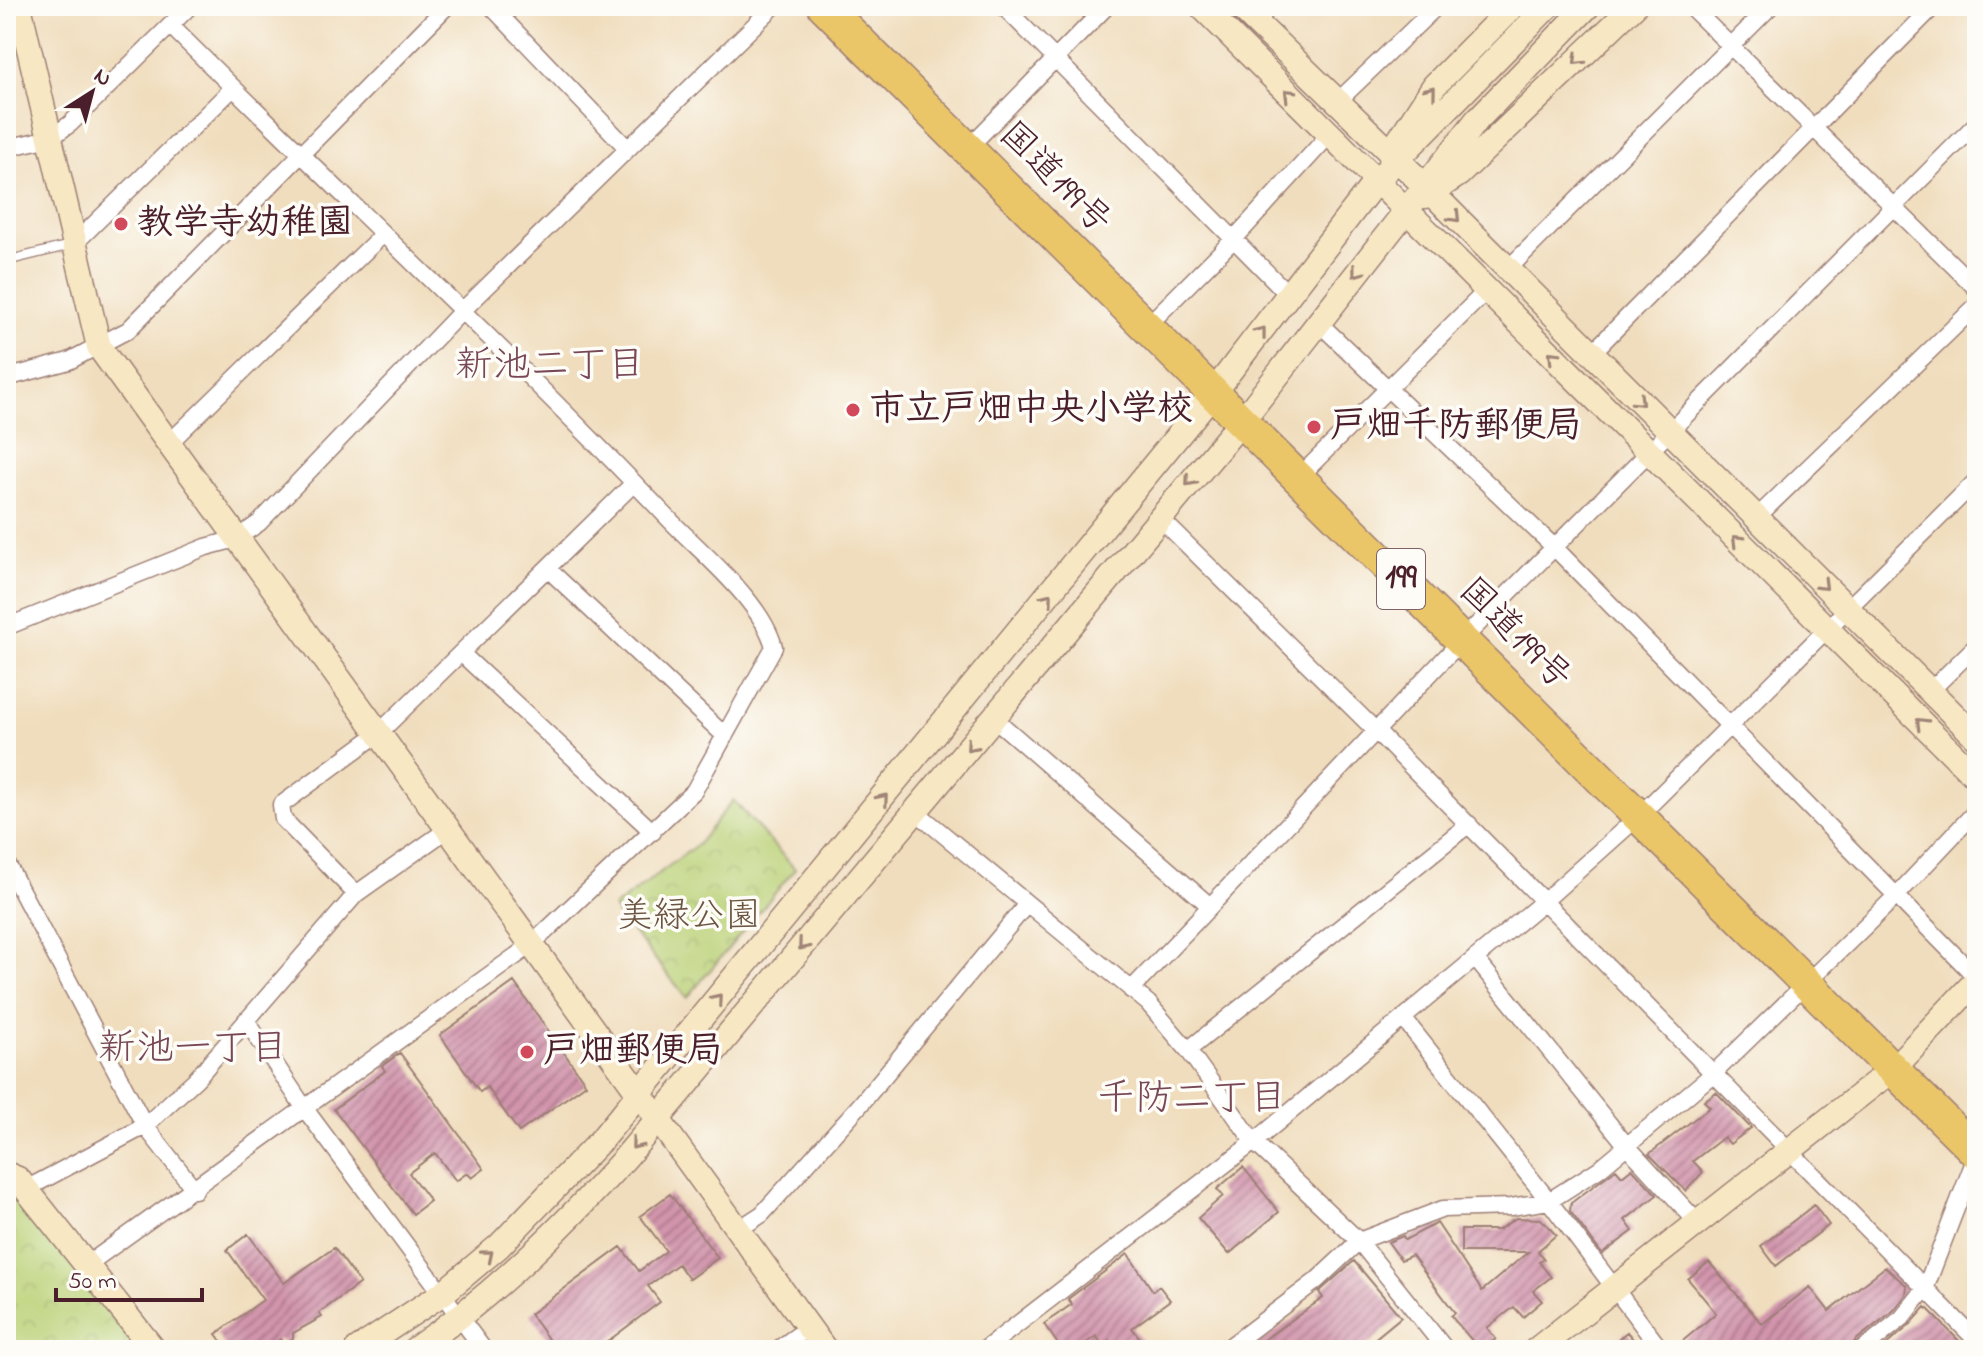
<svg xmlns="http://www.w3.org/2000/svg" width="1983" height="1356" viewBox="0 0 1983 1356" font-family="'Indie Flower','Klee One',sans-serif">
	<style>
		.park { fill: url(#park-crowns); stroke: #827850; stroke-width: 2 }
		.building { fill: url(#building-hatch) }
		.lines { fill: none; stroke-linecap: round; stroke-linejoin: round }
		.lane-casing { stroke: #9d7e74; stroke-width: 11 }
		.street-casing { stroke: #9d7e74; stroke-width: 19 }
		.secondary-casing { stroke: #9d7e74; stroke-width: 27 }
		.highway-casing { stroke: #9d7e74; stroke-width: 35 }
		.lane { stroke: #fff; stroke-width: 8 }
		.street { stroke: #fff; stroke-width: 16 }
		.secondary { stroke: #f7e8c3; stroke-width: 24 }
		.highway { stroke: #ebc669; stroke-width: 32 }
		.oneway { stroke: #a08477 }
		.poi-dot { fill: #d1495b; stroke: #fdfcf7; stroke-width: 3 }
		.labels { text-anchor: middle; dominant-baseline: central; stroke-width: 7; stroke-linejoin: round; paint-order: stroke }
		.shield { fill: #fdfcf7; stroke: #806168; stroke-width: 2 }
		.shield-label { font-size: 34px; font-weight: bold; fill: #4a1f2b }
		.street-label { font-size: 36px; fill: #4a1f2b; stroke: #fdfcf7 }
		.poi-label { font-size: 36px; font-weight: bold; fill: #4a1f2b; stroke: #fdfcf7; text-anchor: start }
		.park-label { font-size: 36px; fill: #6b5441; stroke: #fdfcf7 }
		.neighbourhood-label { font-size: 38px; fill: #794858; stroke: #fdfcf7 }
	</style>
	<defs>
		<pattern id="park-crowns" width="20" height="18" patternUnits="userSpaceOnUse" patternTransform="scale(2)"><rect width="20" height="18" fill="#b9d075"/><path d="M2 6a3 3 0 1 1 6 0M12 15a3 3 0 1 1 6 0" fill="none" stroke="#a1b265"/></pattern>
		<pattern id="building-hatch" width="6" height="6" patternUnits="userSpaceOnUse" patternTransform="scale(2)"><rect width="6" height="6" fill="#d194ac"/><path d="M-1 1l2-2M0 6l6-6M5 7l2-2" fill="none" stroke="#ac788c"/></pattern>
	</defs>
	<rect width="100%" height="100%" fill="#fdfcf7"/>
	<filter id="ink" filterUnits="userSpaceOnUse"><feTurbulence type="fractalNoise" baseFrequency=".0125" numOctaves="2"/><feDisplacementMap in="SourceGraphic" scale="16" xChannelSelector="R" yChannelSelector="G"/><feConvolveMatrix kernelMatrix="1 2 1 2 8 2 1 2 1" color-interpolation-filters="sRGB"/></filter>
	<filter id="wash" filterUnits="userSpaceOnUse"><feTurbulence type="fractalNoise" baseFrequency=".006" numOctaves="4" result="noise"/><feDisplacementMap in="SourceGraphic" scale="32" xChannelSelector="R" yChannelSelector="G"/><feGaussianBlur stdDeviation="1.8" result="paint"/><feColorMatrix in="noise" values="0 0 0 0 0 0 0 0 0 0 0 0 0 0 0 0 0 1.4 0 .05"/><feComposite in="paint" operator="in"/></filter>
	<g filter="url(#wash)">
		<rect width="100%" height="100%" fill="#f0ddbd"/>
		<path class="park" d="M 733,800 L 795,869 L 687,998 L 613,908 L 698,844 Z
			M 6,1186 L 12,1188 L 140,1350 L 6,1350 Z"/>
		<g id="blocks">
			<path class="building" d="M 514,982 L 586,1084 L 519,1132 L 487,1087 L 480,1092 L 440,1035 Z
				M 400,1053 L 484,1169 L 472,1178 L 467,1173 L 456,1181 L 435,1153 L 409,1173 L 430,1201 L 413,1214 L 334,1109 L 385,1071 L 382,1066 Z
				M 1716,1092 L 1751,1128 L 1730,1144 L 1724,1137 L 1693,1161 L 1703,1172 L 1686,1191 L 1649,1154 L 1710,1107 L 1704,1101 Z
				M 1243,1167 L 1279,1212 L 1229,1254 L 1198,1218 L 1223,1196 L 1217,1189 Z
				M 1632,1168 L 1657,1195 L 1625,1220 L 1633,1231 L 1602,1254 L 1570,1211 L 1571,1203 L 1616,1169 L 1622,1176 Z
				M 670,1194 L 718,1258 L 689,1279 L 678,1264 L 648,1286 L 660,1302 L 596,1350 L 556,1350 L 530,1314 L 621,1247 L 639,1271 L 666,1251 L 640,1216 Z
				M 1814,1205 L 1829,1225 L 1776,1266 L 1761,1246 Z
				M 1516,1218 L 1541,1219 L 1556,1235 L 1538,1251 L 1544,1259 L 1539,1262 L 1551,1277 L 1533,1291 L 1542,1301 L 1523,1317 L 1514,1307 L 1487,1328 L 1496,1339 L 1480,1350 L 1451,1316 L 1455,1313 L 1412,1255 L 1401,1260 L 1388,1242 L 1403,1236 L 1405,1240 L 1437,1223 L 1482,1291 L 1528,1252 L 1461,1252 L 1461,1230 L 1498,1230 Z
				M 248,1234 L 284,1283 L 334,1248 L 360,1283 L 319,1313 L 322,1317 L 293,1333 L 293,1338 L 284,1344 L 280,1339 L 265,1350 L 228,1350 L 216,1334 L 263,1300 L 227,1250 Z
				M 1128,1254 L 1153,1291 L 1159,1286 L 1170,1300 L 1132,1328 L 1149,1350 L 1116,1350 L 1109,1340 L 1103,1345 L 1096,1336 L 1076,1350 L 1062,1350 L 1044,1324 L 1072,1304 L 1068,1299 Z
				M 1354,1261 L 1401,1317 L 1361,1350 L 1249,1350 L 1323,1298 L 1319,1292 Z
				M 1709,1262 L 1762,1324 L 1810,1287 L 1829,1311 L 1885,1267 L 1907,1286 L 1906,1295 L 1894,1310 L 1855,1341 L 1851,1350 L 1672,1350 L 1716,1313 L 1688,1279 Z
				M 1926,1307 L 1968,1350 L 1880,1350 L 1909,1326 Z
				M 1627,1332 L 1642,1350 L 1604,1350 Z"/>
		</g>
	</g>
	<g filter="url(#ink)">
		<use href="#blocks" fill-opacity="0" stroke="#9d7e74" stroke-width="2"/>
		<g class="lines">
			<g class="lane-casing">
				<path id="lane" d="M 6,261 L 71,245"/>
			</g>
			<g class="street-casing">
				<path id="street" d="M 491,6 L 628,149
					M 1003,6 L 1289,295
					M 1690,6 L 1977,289
					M 1255,22 L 1271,6
					M 1337,102 L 1437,6
					M 6,148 L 50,138 L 70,124 L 190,6
					M 967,149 L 1107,6
					M 74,244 L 233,88
					M 1507,270 L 1771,6
					M 1319,323 L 1554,547 L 1977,978
					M 1146,327 L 1234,239 L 1330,134
					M 1591,354 L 1934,6
					M 6,378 L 69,361 L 128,330 L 447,6
					M 167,445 L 382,235
					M 1298,478 L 1487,290
					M 1158,516 L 1376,731 L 1977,1341
					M 1756,518 L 1977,305
					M 548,569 L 725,736
					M 6,627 L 206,547 L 236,539 L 259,523 L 461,312 L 774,6
					M 462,654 L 653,832
					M 1930,691 L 1977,645
					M 995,719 L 1210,906
					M 915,811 L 1148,1003 L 1188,1050 L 1254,1142 L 1359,1241 L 1446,1350
					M 6,862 L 145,1126 L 195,1190
					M 356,894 L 283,819 L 281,805 L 379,733 L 634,483
					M 1475,958 L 1627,1146 L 1698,1223
					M 1131,990 L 1462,640 L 1977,123
					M 1403,1018 L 1549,1201 L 1661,1350
					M 246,1020 L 305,1109 L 484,1350
					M 1188,1050 L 1469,824
					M 26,1189 L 145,1126 L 197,1078 L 356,894 L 448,829
					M 739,1229 L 762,1214 L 860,1105 L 1027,904
					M 88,1264 L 531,945 L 694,791 L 774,647 C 762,601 700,552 667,517 C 507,349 335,190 171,26
					M 777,1350 L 809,1327
					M 984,1350 L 1254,1142 L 1544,901 L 1639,816 L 1977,480
					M 1225,1350 L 1316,1281 L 1359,1241 L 1443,1209 L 1511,1207 L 1549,1201 L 1599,1169 L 1714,1073 L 1897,895 L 1977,810
					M 1862,1350 L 1902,1318 L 1925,1289 L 1977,1154"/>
			</g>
			<g class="secondary-casing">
				<path id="secondary" d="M 19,6 L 99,347 L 825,1350
					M 1201,6 L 1977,778
					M 1239,6 L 1431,192 L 1977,738
					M 1390,154 L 1434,86 L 1513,6
					M 1426,196 L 1459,174 L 1634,6
					M 6,1174 L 18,1179 L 154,1350
					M 357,1350 L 443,1293 L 499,1246 L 601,1140 L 1213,393 L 1376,181 L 1548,6
					M 414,1350 C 494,1295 561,1229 626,1157 L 1241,422 L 1477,120 L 1588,6
					M 1536,1350 L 1893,1069 L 1977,980"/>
			</g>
			<g class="highway-casing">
				<path id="highway" d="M 824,6 L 1977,1153"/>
			</g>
			<use href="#lane" class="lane"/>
			<use href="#street" class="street"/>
			<use href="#secondary" class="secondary"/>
			<use href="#highway" class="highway"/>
		</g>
		<defs><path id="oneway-chevron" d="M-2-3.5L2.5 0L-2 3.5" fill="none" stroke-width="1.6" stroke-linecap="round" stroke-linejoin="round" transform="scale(2)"/></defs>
		<g class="oneway">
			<use href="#oneway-chevron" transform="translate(1578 60) rotate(136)"/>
			<use href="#oneway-chevron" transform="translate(1431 91) rotate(-51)"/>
			<use href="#oneway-chevron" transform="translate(1289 94) rotate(-135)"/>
			<use href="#oneway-chevron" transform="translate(1455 217) rotate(46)"/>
			<use href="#oneway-chevron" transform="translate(1357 272) rotate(127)"/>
			<use href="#oneway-chevron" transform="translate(1261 332) rotate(-52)"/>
			<use href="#oneway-chevron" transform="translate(1553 356) rotate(-135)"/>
			<use href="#oneway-chevron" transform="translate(1639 401) rotate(44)"/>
			<use href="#oneway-chevron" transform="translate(1190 481) rotate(131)"/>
			<use href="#oneway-chevron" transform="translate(1737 540) rotate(-135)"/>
			<use href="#oneway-chevron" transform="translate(1823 585) rotate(45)"/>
			<use href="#oneway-chevron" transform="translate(1048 598) rotate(-51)"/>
			<use href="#oneway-chevron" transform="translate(1921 723) rotate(-135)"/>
			<use href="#oneway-chevron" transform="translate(971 746) rotate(131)"/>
			<use href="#oneway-chevron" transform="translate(883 799) rotate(-50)"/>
			<use href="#oneway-chevron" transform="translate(803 945) rotate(130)"/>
			<use href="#oneway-chevron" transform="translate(717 999) rotate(-50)"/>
			<use href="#oneway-chevron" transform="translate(636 1144) rotate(129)"/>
			<use href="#oneway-chevron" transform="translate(488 1255) rotate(-40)"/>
		</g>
	</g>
	<g class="poi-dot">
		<circle cx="121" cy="224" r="8"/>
		<circle cx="853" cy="410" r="8"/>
		<circle cx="1314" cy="427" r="8"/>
		<circle cx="527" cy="1052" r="8"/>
	</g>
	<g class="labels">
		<rect class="shield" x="1377" y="549" width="48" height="60" rx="6"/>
		<g class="shield-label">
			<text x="1401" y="579">199</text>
		</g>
		<g class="street-label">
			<text transform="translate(1054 179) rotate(45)">国道199号</text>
			<text transform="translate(1514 635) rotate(45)">国道199号</text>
		</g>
		<g class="poi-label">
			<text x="137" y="224">教学寺幼稚園</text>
			<text x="869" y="410">市立戸畑中央小学校</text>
			<text x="1330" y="427">戸畑千防郵便局</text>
			<text x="543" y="1052">戸畑郵便局</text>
		</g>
		<g class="park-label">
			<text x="689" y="917">美緑公園</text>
		</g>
		<g class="neighbourhood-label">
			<text x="550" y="367">新池二丁目</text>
			<text x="193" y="1050">新池一丁目</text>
			<text x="1192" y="1100">千防二丁目</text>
		</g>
	</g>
	<rect width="1983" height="1356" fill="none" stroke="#fdfcf7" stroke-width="32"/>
	<g transform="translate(92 92) rotate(36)" stroke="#fdfcf7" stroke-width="6" paint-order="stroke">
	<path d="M0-6L14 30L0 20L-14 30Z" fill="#4a1f2b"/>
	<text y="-12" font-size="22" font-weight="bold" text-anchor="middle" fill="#4a1f2b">N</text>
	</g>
	<path d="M56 1288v12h146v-12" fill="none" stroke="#4a1f2b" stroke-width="4"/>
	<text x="68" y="1288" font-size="24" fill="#4a1f2b" stroke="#fdfcf7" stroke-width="6" paint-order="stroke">50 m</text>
</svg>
